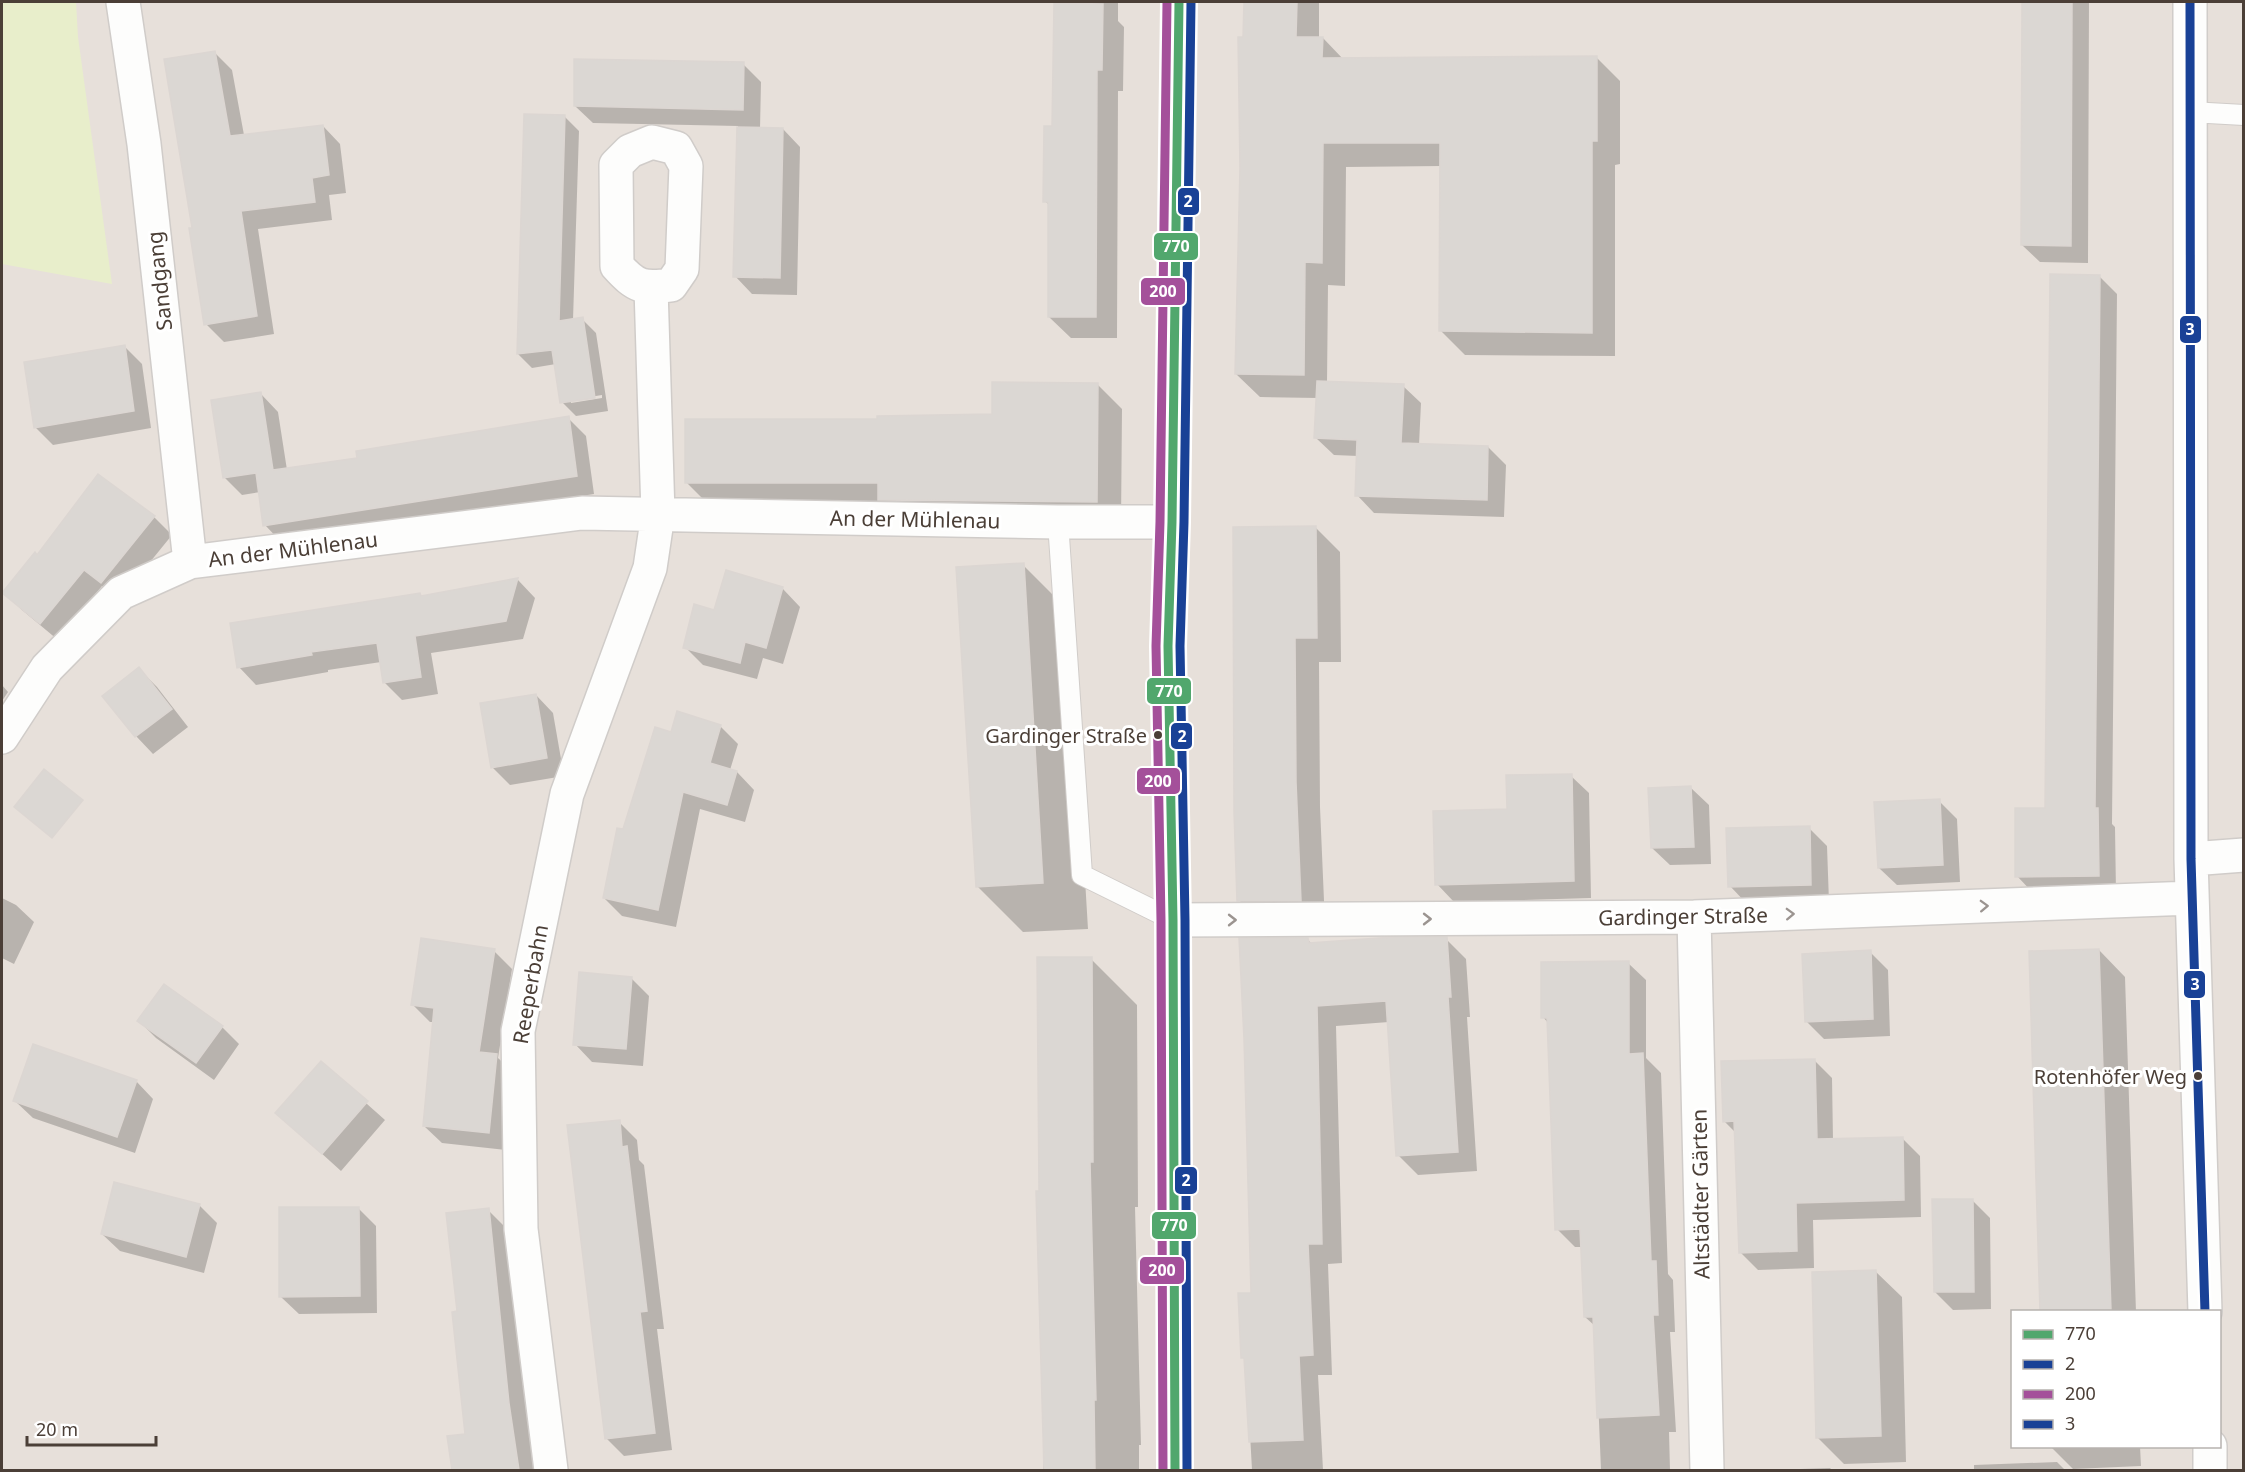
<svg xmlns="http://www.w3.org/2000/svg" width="2245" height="1472" viewBox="0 0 2245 1472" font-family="'Noto Sans',sans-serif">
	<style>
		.residential { fill: #e7e0da; fill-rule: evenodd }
		.green { fill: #e8eecb }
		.shadow { fill: #0003; fill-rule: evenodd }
		.building { fill: #dbd7d3; stroke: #dcd6d2; stroke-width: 1.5 }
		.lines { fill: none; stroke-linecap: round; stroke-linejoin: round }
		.service-casing { stroke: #d0ccc9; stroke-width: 22 }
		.minor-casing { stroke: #d0ccc9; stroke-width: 36 }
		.primary-casing { stroke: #d7c7b9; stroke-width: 36 }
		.service { stroke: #fdfdfc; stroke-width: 20 }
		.minor { stroke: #fdfdfc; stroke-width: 33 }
		.primary { stroke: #f2ece5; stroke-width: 33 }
		.bus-1-casing { stroke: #fff; stroke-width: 14 }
		.bus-2-casing { stroke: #fff; stroke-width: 14 }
		.bus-3-casing { stroke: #fff; stroke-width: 14 }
		.bus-4-casing { stroke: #fff; stroke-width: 14 }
		.bus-1 { stroke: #51a76d; stroke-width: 9 }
		.bus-2 { stroke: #194196; stroke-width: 9 }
		.bus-3 { stroke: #a4509a; stroke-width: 9 }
		.bus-4 { stroke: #194196; stroke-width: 9 }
		.oneway { stroke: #9b9490 }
		.bus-dot { fill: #4b3f37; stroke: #fff; stroke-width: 2 }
		.labels { text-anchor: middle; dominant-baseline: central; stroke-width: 6; stroke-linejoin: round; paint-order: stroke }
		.bus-label { font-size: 20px; fill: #4b3f37; stroke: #fff; text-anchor: end }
		.street-label { font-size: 21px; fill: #4b3f37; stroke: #fff }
		.line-badge { stroke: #fff; stroke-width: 2 }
		.badge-label { font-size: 16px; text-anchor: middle; font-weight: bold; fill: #fff }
	</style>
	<rect width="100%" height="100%" fill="#f3f0ed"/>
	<path class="residential" d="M 2,2 L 2243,2 L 2243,1470 L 2,1470 ZM 2012,1312 L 2220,1312 L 2220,1446 L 2012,1446 Z"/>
	<path class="green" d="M 2,2 L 76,2 L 78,37 L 112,284 L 2,264 Z"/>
	<path class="shadow" d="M 1055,2 L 1118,2 L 1118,21 L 1124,27 L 1123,91 L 1118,91 L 1117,338 L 1071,338 L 1049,317 L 1050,206 L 1045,201 L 1053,127 Z
		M 1245,2 L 1319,2 L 1319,38 L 1323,38 L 1344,60 L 1596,57 L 1620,81 L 1620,164 L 1615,165 L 1615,356 L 1465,355 L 1441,331 L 1442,166 L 1346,167 L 1345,286 L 1328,285 L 1327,383 L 1403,386 L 1421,403 L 1419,445 L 1488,447 L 1506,465 L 1504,517 L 1374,513 L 1357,495 L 1358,456 L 1334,455 L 1316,438 L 1318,398 L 1260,397 L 1236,374 Z
		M 2023,2 L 2089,2 L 2088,263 L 2040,262 L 2022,245 Z
		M 214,52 L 232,70 L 244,135 L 323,126 L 340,144 L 346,193 L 329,195 L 332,220 L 258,229 L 274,334 L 224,342 L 206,324 L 194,229 Z
		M 743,64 L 761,82 L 760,129 L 783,129 L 800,147 L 797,295 L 752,294 L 735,276 L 738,126 L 593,123 L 575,106 Z
		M 565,117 L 579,131 L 573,320 L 582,319 L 596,333 L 608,411 L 576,416 L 562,402 L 556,364 L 532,368 L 518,354 ZM 602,395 L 602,398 L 571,403 L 571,400 Z
		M 2099,276 L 2117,294 L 2112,824 L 2115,827 L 2116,893 L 2034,894 L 2017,876 L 2047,810 Z
		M 125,347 L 142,364 L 151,428 L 53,445 L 35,427 Z
		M 1098,385 L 1122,409 L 1121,526 L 711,507 L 686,482 L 879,420 L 993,416 Z
		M 261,394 L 278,412 L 287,470 L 359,459 L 568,418 L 586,436 L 594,494 L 282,543 L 265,525 L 260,492 L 242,495 L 224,477 Z
		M 154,517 L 172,535 L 120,599 L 102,586 L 58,640 L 22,610 L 4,593 L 38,557 Z
		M 1316,528 L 1340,552 L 1341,662 L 1319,662 L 1320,807 L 1325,924 L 1263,925 L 1239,900 Z
		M 1023,565 L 1069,611 L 1088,929 L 1023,932 L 977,886 Z
		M 727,572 L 783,589 L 800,607 L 783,664 L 763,658 L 757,679 L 703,665 L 685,647 L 715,611 Z
		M 518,580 L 535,598 L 523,639 L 431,653 L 438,694 L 402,700 L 384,682 L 381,662 L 328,670 L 328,672 L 256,685 L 239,667 L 420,594 L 422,597 Z
		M 139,669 L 157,687 L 188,727 L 153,754 L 136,736 Z
		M 2,685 L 8,692 L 2,701 Z
		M 536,695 L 553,713 L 564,776 L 510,785 L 492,767 Z
		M 720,726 L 738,744 L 730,770 L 737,772 L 754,790 L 745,822 L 700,809 L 676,927 L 622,916 L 604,898 L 624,831 L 672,734 Z
		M 1571,776 L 1589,793 L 1591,898 L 1454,902 L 1437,884 Z
		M 1691,788 L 1709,805 L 1711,864 L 1670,865 L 1652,848 Z
		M 1939,801 L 1957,819 L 1960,882 L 1897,885 L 1879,868 Z
		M 1809,828 L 1827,846 L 1829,902 L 1747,904 L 1730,886 Z
		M 2,898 L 16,905 L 34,922 L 14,964 L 2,958 Z
		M 1446,939 L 1466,959 L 1470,1017 L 1467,1017 L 1477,1171 L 1418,1175 L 1398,1155 L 1389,1022 L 1336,1026 L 1342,1263 L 1328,1264 L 1332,1375 L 1318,1375 L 1323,1470 L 1252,1470 L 1246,1361 L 1243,1357 L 1308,940 L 1313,945 Z
		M 2099,950 L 2125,977 L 2136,1312 L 2042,1312 L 2031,953 Z
		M 494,951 L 512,969 L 498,1058 L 514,1073 L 506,1150 L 442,1143 L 424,1126 L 434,1022 L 430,1022 L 412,1004 Z
		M 1870,952 L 1888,970 L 1890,1036 L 1824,1039 L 1806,1021 Z
		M 1091,959 L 1137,1005 L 1138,1207 L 1135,1207 L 1141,1445 L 1139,1445 L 1139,1470 L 1043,1470 Z
		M 1628,963 L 1646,980 L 1646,1058 L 1661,1073 L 1668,1274 L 1673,1280 L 1675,1332 L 1670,1332 L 1676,1432 L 1669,1432 L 1670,1470 L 1601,1470 L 1595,1326 L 1585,1317 L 1582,1247 L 1575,1247 L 1557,1229 L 1549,1024 L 1543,1017 Z
		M 631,978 L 649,996 L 643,1066 L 592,1062 L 575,1044 Z
		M 139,1021 L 222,1027 L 239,1044 L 214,1080 L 156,1038 Z
		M 1814,1060 L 1832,1078 L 1833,1140 L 1902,1138 L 1920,1156 L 1921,1217 L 1813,1220 L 1814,1268 L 1758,1270 L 1740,1252 L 1736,1133 L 1724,1121 Z
		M 321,1063 L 385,1120 L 341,1171 L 277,1113 Z
		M 136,1081 L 153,1099 L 135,1153 L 33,1118 L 15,1101 Z
		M 619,1122 L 637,1140 L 639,1160 L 644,1165 L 664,1329 L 657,1329 L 672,1450 L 624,1456 L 606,1438 Z
		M 1972,1200 L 1990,1218 L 1991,1309 L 1953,1310 L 1935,1292 Z
		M 199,1205 L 217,1223 L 204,1273 L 120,1251 L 102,1234 Z
		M 358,1208 L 376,1226 L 377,1313 L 299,1314 L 281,1297 Z
		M 488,1210 L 510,1232 L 537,1470 L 453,1470 L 449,1438 L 467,1435 L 458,1313 Z
		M 1875,1271 L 1902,1297 L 1906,1462 L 1844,1464 L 1818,1438 Z
		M 2050,1446 L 2140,1446 L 2141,1466 L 2073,1469 Z
		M 2057,1462 L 2065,1470 L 1974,1470 L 1974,1465 Z
		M 1830,1468 L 1832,1470 L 1772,1470 Z"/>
	<path class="building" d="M 1244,2 L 1297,2 L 1296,37 L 1323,37 L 1322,58 L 1597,56 L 1597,141 L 1592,141 L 1592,333 L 1439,331 L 1440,143 L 1323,143 L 1322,263 L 1305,262 L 1304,375 L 1235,374 L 1240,168 L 1238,37 L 1243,37 Z
		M 2022,2 L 2072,2 L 2071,246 L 2021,245 Z
		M 1054,3 L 1103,4 L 1102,70 L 1097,70 L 1096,317 L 1048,317 L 1048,202 L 1043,202 L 1044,126 L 1052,126 Z
		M 215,51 L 230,136 L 323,125 L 329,175 L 312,178 L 315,202 L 241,211 L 257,316 L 204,325 L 189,228 L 192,228 L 164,59 Z
		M 574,59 L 744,62 L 743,110 L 574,106 Z
		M 524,114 L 565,115 L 559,321 L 583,317 L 595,398 L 560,403 L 552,350 L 517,354 Z
		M 737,127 L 783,128 L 780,278 L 733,277 Z
		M 2050,274 L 2100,275 L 2095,808 L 2098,808 L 2099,876 L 2015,877 L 2015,808 L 2045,808 Z
		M 125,345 L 134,411 L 34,428 L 24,362 Z
		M 1317,381 L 1404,384 L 1401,443 L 1488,446 L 1487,500 L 1355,496 L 1357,440 L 1314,438 Z
		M 992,382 L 1098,383 L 1097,502 L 878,500 L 878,483 L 685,483 L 685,419 L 877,419 L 877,416 L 992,414 Z
		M 261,392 L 273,470 L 357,458 L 356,451 L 569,416 L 577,476 L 263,526 L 256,473 L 223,478 L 211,400 Z
		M 98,474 L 155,516 L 101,583 L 84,570 L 40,624 L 2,593 L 35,552 L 37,555 Z
		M 1316,526 L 1317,638 L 1295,638 L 1296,782 L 1301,901 L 1237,901 L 1234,812 L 1233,527 Z
		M 1024,563 L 1043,883 L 976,887 L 956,567 Z
		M 726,570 L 783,587 L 766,648 L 745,642 L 740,663 L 683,648 L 694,604 L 714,610 Z
		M 518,578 L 506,621 L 415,636 L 421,677 L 383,683 L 377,643 L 311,652 L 312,655 L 237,668 L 230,623 L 420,593 L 421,596 Z
		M 139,667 L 172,709 L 135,737 L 102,696 Z
		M 536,694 L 547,758 L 491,768 L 480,703 Z
		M 677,711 L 721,725 L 710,763 L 737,771 L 727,805 L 683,792 L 658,910 L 603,898 L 617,828 L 623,829 L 655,727 L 671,732 Z
		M 44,769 L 83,800 L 52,838 L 14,807 Z
		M 1572,774 L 1574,881 L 1435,885 L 1433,811 L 1507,809 L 1506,775 Z
		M 1691,786 L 1694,847 L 1651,848 L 1648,788 Z
		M 1940,799 L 1943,865 L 1878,868 L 1874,802 Z
		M 1810,826 L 1811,885 L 1728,887 L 1726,828 Z
		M 1393,937 L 1447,937 L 1451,997 L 1448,997 L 1458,1152 L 1396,1156 L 1386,1001 L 1317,1006 L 1322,1244 L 1308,1244 L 1313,1355 L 1299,1356 L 1303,1440 L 1249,1442 L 1244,1358 L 1241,1358 L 1238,1293 L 1251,1293 L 1244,1039 L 1239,938 L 1308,938 L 1309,943 Z
		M 421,938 L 495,949 L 479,1052 L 497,1054 L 489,1133 L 423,1126 L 434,1008 L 411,1005 Z
		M 2099,949 L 2111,1311 L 2040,1311 L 2029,951 Z
		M 1871,950 L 1873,1019 L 1805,1022 L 1802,954 Z
		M 1037,957 L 1092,957 L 1093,1162 L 1090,1162 L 1096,1400 L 1094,1400 L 1095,1470 L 1044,1470 L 1036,1191 L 1039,1191 Z
		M 1629,961 L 1629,1054 L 1643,1053 L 1651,1261 L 1656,1261 L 1658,1315 L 1653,1315 L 1659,1415 L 1597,1418 L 1593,1317 L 1584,1317 L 1580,1229 L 1555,1230 L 1547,1018 L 1541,1018 L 1541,962 Z
		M 579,972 L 632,977 L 626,1049 L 573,1045 Z
		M 164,984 L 223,1026 L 196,1063 L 137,1021 Z
		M 33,1044 L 137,1080 L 117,1137 L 13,1101 Z
		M 1815,1059 L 1817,1139 L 1903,1137 L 1904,1200 L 1796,1203 L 1797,1251 L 1739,1253 L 1734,1121 L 1723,1122 L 1721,1061 Z
		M 321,1061 L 368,1101 L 322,1154 L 275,1113 Z
		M 620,1120 L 622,1147 L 627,1146 L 647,1311 L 640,1312 L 655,1433 L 605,1439 L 567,1125 Z
		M 114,1182 L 200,1204 L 186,1257 L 101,1234 Z
		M 1932,1199 L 1973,1199 L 1974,1292 L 1934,1292 Z
		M 279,1207 L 359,1207 L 360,1296 L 279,1297 Z
		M 489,1208 L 509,1403 L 519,1470 L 452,1470 L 447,1436 L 465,1434 L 452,1312 L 457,1311 L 446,1213 Z
		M 1876,1270 L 1881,1436 L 1816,1438 L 1812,1272 Z"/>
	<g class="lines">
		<g class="service-casing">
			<path id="service" d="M 2190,112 L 2244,115
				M 1058,522 L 1082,875 L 1173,920"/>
		</g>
		<g class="minor-casing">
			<path id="minor" d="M 123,2 L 144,144 L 190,562
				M 2190,2 L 2191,859 L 2205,1312
				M 652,142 L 676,148 L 686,166 L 682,269 L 671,285 C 643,289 636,287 617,266 L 616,165 L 630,151 Z
				M 2,737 L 47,668 L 121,593 L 190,562 L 582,513 L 1058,522 L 1172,522
				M 2191,859 L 2244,855
				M 1694,917 L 1707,1470
				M 1173,920 L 1694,917 L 2192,898
				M 2210,1446 L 2210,1470
				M 551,1470 L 521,1229 L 518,1031 L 567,794 L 650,568 L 658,514 L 651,288"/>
		</g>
		<g class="primary-casing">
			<path id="primary" d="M 1175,1470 L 1173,920 L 1168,646 L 1172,522 L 1179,2"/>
		</g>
		<use href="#service" class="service"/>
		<use href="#minor" class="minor"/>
		<use href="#primary" class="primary"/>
		<g class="bus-1-casing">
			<path id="bus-1" d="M 1175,1470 L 1173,920 L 1168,646 L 1172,522 L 1179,2"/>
		</g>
		<g class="bus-2-casing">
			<path id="bus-2" d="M 1187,1470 L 1185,920 L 1180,646 L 1184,522 L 1191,2"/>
		</g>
		<g class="bus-3-casing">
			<path id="bus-3" d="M 1163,1470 L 1161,920 L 1156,646 L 1160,522 L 1167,2"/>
		</g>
		<g class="bus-4-casing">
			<path id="bus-4" d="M 2190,2 L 2191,859 L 2205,1312"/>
		</g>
		<use href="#bus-1" class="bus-1"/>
		<use href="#bus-2" class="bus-2"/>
		<use href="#bus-3" class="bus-3"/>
		<use href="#bus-4" class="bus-4"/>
	</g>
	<defs><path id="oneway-chevron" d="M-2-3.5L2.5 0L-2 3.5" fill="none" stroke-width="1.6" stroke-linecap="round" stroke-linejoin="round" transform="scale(1.5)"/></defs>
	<g class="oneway">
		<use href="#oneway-chevron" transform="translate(1984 906) rotate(-2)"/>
		<use href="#oneway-chevron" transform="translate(1790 914) rotate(-2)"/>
		<use href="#oneway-chevron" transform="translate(1427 919)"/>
		<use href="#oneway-chevron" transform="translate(1232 920)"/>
	</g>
	<g class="bus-dot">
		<circle cx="1158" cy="735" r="5"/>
		<circle cx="2198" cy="1076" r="5"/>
	</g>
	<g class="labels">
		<g class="bus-label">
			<text x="1147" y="735">Gardinger Straße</text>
			<text x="2187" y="1076">Rotenhöfer Weg</text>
		</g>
		<g class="street-label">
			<text transform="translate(159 281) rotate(-96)">Sandgang</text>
			<text transform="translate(915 519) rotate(1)">An der Mühlenau</text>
			<text transform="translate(293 549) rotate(-7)">An der Mühlenau</text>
			<text transform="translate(1683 916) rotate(-1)">Gardinger Straße</text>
			<text transform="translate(530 984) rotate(-80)">Reeperbahn</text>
			<text transform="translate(1700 1194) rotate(-91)">Altstädter Gärten</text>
		</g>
	</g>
	<g class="line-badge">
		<rect x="1177" y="187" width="23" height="29" rx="6" fill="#194196"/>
		<rect x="1153" y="232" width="46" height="29" rx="6" fill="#51a76d"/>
		<rect x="1140" y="277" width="46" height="29" rx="6" fill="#a4509a"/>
		<rect x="2179" y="315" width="23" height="29" rx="6" fill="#194196"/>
		<rect x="1146" y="677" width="46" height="28" rx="6" fill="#51a76d"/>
		<rect x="1170" y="722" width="23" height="28" rx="6" fill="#194196"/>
		<rect x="1136" y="767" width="45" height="28" rx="6" fill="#a4509a"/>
		<rect x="2183" y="970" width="23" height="29" rx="6" fill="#194196"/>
		<rect x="1174" y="1166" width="24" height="29" rx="6" fill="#194196"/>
		<rect x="1151" y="1211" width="46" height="29" rx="6" fill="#51a76d"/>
		<rect x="1139" y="1256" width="46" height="29" rx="6" fill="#a4509a"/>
	</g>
	<g class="badge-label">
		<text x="1188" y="207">2</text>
		<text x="1176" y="252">770</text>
		<text x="1163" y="297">200</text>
		<text x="2190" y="335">3</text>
		<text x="1169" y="697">770</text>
		<text x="1182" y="742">2</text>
		<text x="1158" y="787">200</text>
		<text x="2195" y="990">3</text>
		<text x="1186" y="1186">2</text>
		<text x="1174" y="1231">770</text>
		<text x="1162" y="1276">200</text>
	</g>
	<rect width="2245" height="1472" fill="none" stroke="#4b3f37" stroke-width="6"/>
	<rect x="2011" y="1310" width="210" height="138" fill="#ffffff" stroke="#b7b2af" stroke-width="1.5"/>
	<rect x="2023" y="1330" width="30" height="9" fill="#51a76d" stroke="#b7b2af" stroke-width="1.5"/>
	<text x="2065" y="1340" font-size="18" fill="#4b3f37">770</text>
	<rect x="2023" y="1360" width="30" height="9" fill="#194196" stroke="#b7b2af" stroke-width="1.5"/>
	<text x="2065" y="1370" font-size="18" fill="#4b3f37">2</text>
	<rect x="2023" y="1390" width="30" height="9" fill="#a4509a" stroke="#b7b2af" stroke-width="1.5"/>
	<text x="2065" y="1400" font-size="18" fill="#4b3f37">200</text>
	<rect x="2023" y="1420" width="30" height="9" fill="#194196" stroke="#b7b2af" stroke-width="1.5"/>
	<text x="2065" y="1430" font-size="18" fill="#4b3f37">3</text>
	<path d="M27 1436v9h129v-9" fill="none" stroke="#4b3f37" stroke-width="3"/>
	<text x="36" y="1436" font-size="18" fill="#4b3f37" stroke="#ffffff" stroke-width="4.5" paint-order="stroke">20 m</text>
</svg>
